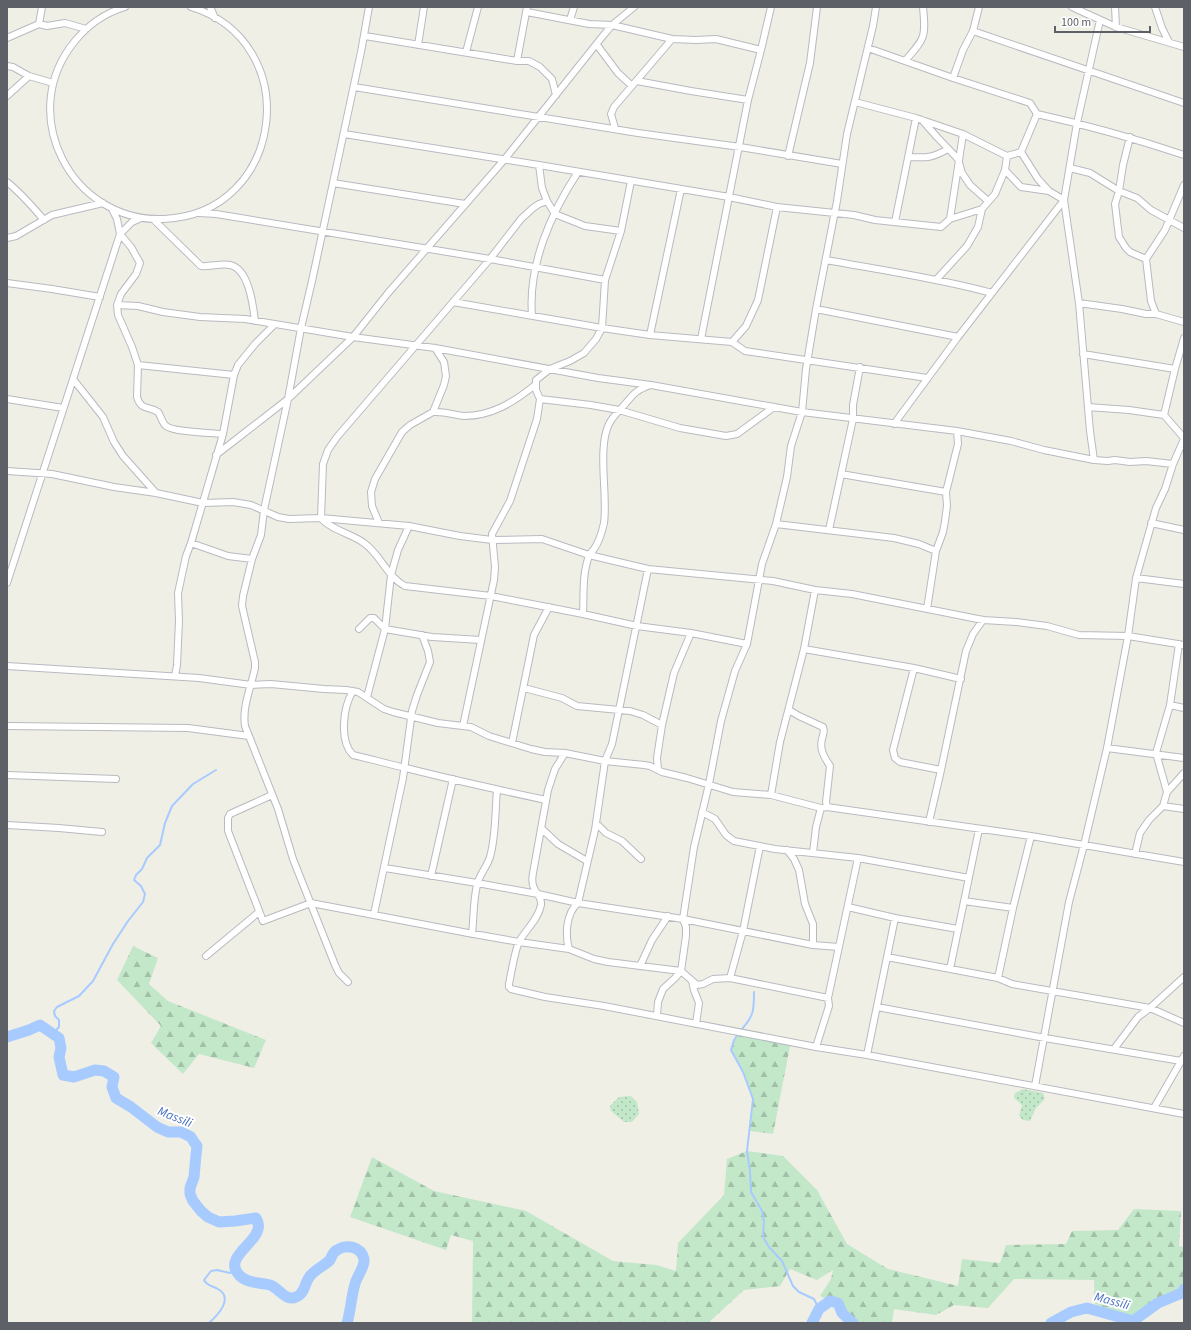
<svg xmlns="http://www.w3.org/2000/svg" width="1191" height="1330" viewBox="0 0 1191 1330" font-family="'Source Sans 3',sans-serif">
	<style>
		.grass { fill: url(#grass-dots) }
		.forest { fill: url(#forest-firs) }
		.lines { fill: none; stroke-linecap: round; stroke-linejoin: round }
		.stream { stroke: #a7cbff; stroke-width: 2 }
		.river { stroke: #a7cbff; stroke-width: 11 }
		.street-casing { stroke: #b8bac0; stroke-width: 8 }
		.street { stroke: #fff; stroke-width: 6 }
		.labels { text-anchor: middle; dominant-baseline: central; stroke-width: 4; stroke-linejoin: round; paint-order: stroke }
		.water-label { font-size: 13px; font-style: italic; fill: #4870c5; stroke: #fff }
	</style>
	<defs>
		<pattern id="grass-dots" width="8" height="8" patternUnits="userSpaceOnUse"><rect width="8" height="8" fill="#c3e7c9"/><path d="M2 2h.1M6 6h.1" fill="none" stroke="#a2bfa7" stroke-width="1.8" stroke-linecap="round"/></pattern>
		<pattern id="forest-firs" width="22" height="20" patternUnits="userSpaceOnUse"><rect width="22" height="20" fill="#c3e7c9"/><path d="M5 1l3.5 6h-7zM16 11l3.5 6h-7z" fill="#a2bfa7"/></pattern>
	</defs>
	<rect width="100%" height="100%" fill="#f0efe6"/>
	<path class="grass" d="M 1023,1089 L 1043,1093 L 1045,1099 L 1036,1108 L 1030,1121 L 1023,1120 L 1019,1116 L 1022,1105 L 1014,1098 L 1015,1093 Z
		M 631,1096 L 637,1102 L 639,1114 L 632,1122 L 624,1122 L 611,1111 L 610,1106 L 619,1097 Z"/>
	<path class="forest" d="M 133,946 L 158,958 L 149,984 L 168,1001 L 266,1040 L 254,1068 L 199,1054 L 183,1074 L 151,1043 L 161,1026 L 117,980 Z
		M 740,1031 L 791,1041 L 773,1134 L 750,1131 L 753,1099 L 743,1072 L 731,1050 L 734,1040 Z
		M 747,1151 L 783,1156 L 817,1190 L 847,1244 L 888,1269 L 958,1286 L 962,1259 L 1000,1263 L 1006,1245 L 1066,1244 L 1072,1231 L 1118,1230 L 1134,1209 L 1181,1211 L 1179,1246 L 1184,1247 L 1184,1284 L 1183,1289 L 1157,1298 L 1131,1317 L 1095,1304 L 1094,1280 L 1014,1279 L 988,1308 L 954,1305 L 936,1315 L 894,1309 L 892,1322 L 899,1323 L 853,1323 L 842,1313 L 838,1303 L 830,1301 L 820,1296 L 831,1279 L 833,1270 L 817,1280 L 790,1269 L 780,1286 L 744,1290 L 708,1323 L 472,1323 L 473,1241 L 451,1235 L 446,1250 L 350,1217 L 372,1157 L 434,1191 L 526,1211 L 613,1261 L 656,1265 L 676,1271 L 678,1243 L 724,1195 L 727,1159 Z"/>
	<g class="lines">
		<path class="stream" d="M 741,1030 C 754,1016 754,1010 754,992
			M 53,1034 L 59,1027 L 59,1020 L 55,1016 L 54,1011 L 57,1007 L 79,996 L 93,981 L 113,944 L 128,921 L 143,902 L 145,894 L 141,886 L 134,880 L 136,875 L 142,869 L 147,858 L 160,845 L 165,823 L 172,806 L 193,784 L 216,770
			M 738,1034 L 734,1040 L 731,1050 L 743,1072 L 753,1099 L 747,1151 L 750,1171 L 751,1192 L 762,1211 L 764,1221 L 763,1237 L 769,1247 L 782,1261 L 793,1286 L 799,1292 L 814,1299 L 819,1309
			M 209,1323 C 218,1315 234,1298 218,1289 C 213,1286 207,1286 204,1280 L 211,1271 L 217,1270 L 230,1273 L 235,1270"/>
		<path class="river" d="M 7,1037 L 29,1030 L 40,1025 L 59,1038 L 61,1048 L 59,1057 L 63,1075 L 74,1077 L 95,1070 L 104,1071 L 114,1077 L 112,1087 L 116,1098 L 131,1107 L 157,1127 L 168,1132 L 181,1132 L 191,1137 L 194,1142 L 197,1146 L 196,1155 L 194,1177 L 190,1188 L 190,1194 L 193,1201 L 201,1211 L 208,1217 L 219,1222 L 235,1221 L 256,1218 C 270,1239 220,1255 239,1275 C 248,1284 259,1282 270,1285 C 279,1288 286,1302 296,1297 C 306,1293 304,1282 311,1275 C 316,1269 324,1266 330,1260 C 332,1256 333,1252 337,1250 C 346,1244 361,1246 364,1259 C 365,1267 357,1276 355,1284 C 351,1297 351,1310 347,1323
			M 812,1323 L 819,1309 L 830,1301 L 838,1303 L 842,1313 L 853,1323
			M 1051,1323 L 1071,1312 L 1087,1308 L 1133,1321 L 1158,1303 L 1182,1293 L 1184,1289"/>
		<g class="street-casing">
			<path id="street" d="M 42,7 L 39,24 L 47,26 L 65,23 L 86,29
				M 125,7 C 105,13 88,25 75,41 C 15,113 71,223 164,219 C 285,214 306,42 191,7
				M 210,7 L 215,18
				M 1072,7 L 1116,27 L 1184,47
				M 1115,7 L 1116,27
				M 1155,7 L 1162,28 L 1169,42
				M 527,12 L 589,24 L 612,25 L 672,39 L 696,40 L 716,39 L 761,50
				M 570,20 L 574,7
				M 973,31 L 1184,103
				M 365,36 L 517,61 L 529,61 L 540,67 L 552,79 L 556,95
				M 7,38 L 39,24
				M 418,45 L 424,7
				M 597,45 L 618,73 L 632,86
				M 868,48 L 953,78 L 1030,103 L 1037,114 C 1087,125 1136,139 1184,155
				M 466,52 L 478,7
				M 517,61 L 527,7
				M 905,61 C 925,38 926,38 923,7
				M 7,66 L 13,67 L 29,76 L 53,83
				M 953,78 L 963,50 L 973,31 L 979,7
				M 637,81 L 691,91 L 748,100
				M 354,87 L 638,133 L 740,147 L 842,164
				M 7,96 L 29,76
				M 855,102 L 916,118 L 963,134 L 1007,156 L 1021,152 L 1037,114
				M 922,120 L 937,137 L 958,159 L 962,173 L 970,185 L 988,201
				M 615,128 L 611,114 L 614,107 L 672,39
				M 344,134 L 539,165 L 729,197 L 777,207 L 854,215 L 875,220 L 941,227 L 950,219 L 982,209
				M 1130,137 L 1123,165 L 1119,191 L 1137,198 L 1151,210 L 1184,228
				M 1021,152 L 1038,179 L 1049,191 L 1064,200 L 1079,303 L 1090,431 L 1094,460
				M 788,156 L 810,63 L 817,7
				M 909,157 C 927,158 932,158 948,149
				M 539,165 L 542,188 L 547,201 L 555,214 L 585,226 L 621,231
				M 1070,168 L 1090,173 L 1119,191 L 1115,204 L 1119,237 L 1126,248 L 1130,252 L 1146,259
				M 1005,170 L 1021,187 L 1049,191
				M 7,182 C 21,193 32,206 44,220
				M 333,183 L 465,204
				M 547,201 L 539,204 L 533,208 L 521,219 L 490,259 L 337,437 L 328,450 L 323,464 L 321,518 C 331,530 352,534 364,543 C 381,555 387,577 405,586 L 491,596 L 583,614 L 637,626 L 691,633 L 747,644
				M 112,209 L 117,219 L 120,234 L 131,247 L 140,263 L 136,274 L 121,294 L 117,305 L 118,315 L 132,347 L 138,365 L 137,397 C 141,411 149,406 158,412 C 161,416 162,423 166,426 C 173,432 212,433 223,434
				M 199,213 L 216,214 L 490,259 L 605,280
				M 153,219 L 201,266 C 211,267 220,263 230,265 C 249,269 253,305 255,321
				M 950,219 L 963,134
				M 895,222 L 916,118
				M 7,238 L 16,236 L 52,215 L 103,203
				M 826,260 C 881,270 937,278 992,293
				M 936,280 L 967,246 L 978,227 L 982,209 L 995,194 L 1005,170 L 1007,156
				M 7,283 L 52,289 L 100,297
				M 453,302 L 602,328 L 650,335 L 732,342 L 745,351 L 927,378
				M 1079,303 L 1122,309 L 1146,314 L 1156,314 L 1184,322
				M 117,305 L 138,306 L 163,312 L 200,317 L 245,319 L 353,337 L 435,348 L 598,378 L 651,385 L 802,412 L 957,431 L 1011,441 L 1044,450 L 1094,460 L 1108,461 L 1115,460 L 1130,462 L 1146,461 L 1173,464
				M 816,309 L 958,337
				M 1156,314 L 1151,301 L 1146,259 L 1165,230 L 1184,185
				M 532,315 C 528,265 551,213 578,172
				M 650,335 L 681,189
				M 1184,338 L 1175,369 L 1164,415 L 1184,438
				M 701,339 L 748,100 L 761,50 L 771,7
				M 732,342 L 746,326 L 758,300 L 777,207
				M 1083,354 L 1175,369
				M 138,365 L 234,375
				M 73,379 L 103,417 L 114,442 L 123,456 L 156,493
				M 7,399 L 63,408
				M 540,399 L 591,405 L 619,410 L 680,428 L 726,436 L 737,434 L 774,407
				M 1088,407 L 1129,410 L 1164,415
				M 433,412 C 444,411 454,415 464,416 C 492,416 514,402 535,385
				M 894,424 L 958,337 L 1064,200 L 1077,123 L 1100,20
				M 216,455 L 288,399 L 353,337 L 388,293 L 504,160 L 602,37 L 612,25 L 634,7
				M 7,471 L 52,474 L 114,487 L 156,493 L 203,503 L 233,502 L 251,505 L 278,517 L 289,519 L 321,518 L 409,526 L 460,536 L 492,540 L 542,539 L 589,555 L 648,569 L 773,581 L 815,590 L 852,594 L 983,620 L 1016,622 L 1047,626 L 1079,635 L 1128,636 L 1184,645
				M 841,474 L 946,492
				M 379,523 L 372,506 L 371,492 L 375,479 L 402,432 L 410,425 L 433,412 L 444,385 L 446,376 L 444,362 L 435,348
				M 1151,523 L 1184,530
				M 776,524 L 894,538 L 919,544 L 936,551
				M 829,530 L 853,419 L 853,405 L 860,367
				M 191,543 L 228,556 L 252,559
				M 1136,578 L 1184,584
				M 7,583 L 120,234 L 132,222 L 141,218
				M 927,609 L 936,551 L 943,532 L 945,521 L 947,506 L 946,492 L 958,444 L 957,431
				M 583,614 C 584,595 582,574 589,556 C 590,553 592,552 594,549 C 599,542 602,532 604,523 C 608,496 597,448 609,424 C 613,416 620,410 626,403 C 634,393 637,390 650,385
				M 359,629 L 370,618 L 374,618 L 385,629 L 432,637 L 481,640
				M 804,649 L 914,668 L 961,679
				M 7,666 L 199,678 L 251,685 L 271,684 L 324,689 L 346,690 L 358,692 L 384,709 L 393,712 L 438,723 L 471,727 L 489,736 L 531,749 L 545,752 L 565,753 L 605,761 L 644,765 L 650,766 L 662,772 L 687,778 L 733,792 L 771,795 L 821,808 L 827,807 L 1031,836 L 1184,862
				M 914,668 L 893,750 L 895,758 L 900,762 L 941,770
				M 175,676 L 177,665 L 179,621 L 178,593 L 186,556 L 191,543 L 223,434 L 234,375 L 238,365 L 255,344 L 274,325
				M 524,688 L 562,698 L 577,706 L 630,711 L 643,715 L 662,725
				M 353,691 C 343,707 339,741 353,755 C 371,759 388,764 406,768 C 453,780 499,790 546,800
				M 367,697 L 385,629 L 391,575 L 398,550 L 409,526
				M 1170,705 L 1184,708
				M 789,710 L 799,716 L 823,727 C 825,732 823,734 822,739 C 819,750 825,758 830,766 L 826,802 L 827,807
				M 7,726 L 188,728 L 249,736
				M 463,726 L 494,580 L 495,567 L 492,534 L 510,501 L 537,419 L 540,399 L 536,390 L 536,380 L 550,369 L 570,361 L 584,353 L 596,339 L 602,328 L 605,280 L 621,231 L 631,181
				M 512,743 L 534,635 L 549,607
				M 1107,748 L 1184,758
				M 565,753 L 555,769 L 548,790 L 533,873 C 532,878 532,884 534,888 C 537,894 542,898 541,905 C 538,920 526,929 519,942 C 515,950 511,974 509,984 L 509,987 L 511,989 L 545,997 L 604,1006 L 816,1047 L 867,1055 L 1184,1114
				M 658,770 L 657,758 L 662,725 L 674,673 L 691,633
				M 7,775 L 116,779
				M 1167,792 L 1184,773
				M 272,795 L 230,814 L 228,818 L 228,831 L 263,921 L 311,903 L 468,933 L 519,942 L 569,949 L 594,959 L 608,962 L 681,971 L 697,985 L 703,984 L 713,979 L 730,978 L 828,998
				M 771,795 L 780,742 L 804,649 L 815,590
				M 1163,806 L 1184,809
				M 702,812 L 715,819 L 726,835 L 734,841 L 775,849 L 858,858 L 969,878
				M 929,822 L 941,770 L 966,651 L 973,634 L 983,620
				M 596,823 L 606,833 L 622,841 L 641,859
				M 7,825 L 59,828 L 102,832
				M 541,828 L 558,844 L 587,861
				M 787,850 L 794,859 L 799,870 L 805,904 L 813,924 L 813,945
				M 813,853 L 816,827 L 821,808
				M 1135,854 L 1140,833 L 1149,820 L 1163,806 L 1167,792 L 1156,753 L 1170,705 L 1179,644
				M 385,868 L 477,883 L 538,894 L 578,903 L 683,919 L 813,945 L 839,947
				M 431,876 L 453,779
				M 964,901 L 1013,908
				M 848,907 L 895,918 L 958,929
				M 374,914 L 403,778 L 412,711 L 417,695 L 430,662 L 428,651 L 422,635
				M 472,934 C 474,917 473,902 477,885 C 479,875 487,867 490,857 C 496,836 495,812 497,790
				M 569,949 C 565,935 566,913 578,903 L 595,830 L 605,761 L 612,744 L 648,569
				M 206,956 L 259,912
				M 887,957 L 998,978 L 1012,984 L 1150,1008 L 1184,1023
				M 640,966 L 652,940 L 668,916
				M 950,969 L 979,829
				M 730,978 L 743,931 L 760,846
				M 998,978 L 1013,908 L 1031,836
				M 692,981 L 694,990 L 699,1003 L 696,1024
				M 348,982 L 339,973 L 335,965 L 293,859 L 278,809 L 245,726 C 242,707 251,687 255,668 L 255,662 L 242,606 L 243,596 L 252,559 L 261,535 L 264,510 L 288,399 L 301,328 L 312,281 L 361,52 L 369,7
				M 877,1007 L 1045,1038 L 1181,1061
				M 657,1016 L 658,1002 L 663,989 L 675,978 L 681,971 L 686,936 L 686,927 L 683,919 L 694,847 L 709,784 L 721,721 L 735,671 L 747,644 L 762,564 L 776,524 L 787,477 L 791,446 L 802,412 L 806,369 L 816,309 L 837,201 L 847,134 L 873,26 L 876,7
				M 816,1047 L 829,1006 L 828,998 L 858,858
				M 1114,1049 L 1138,1017 L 1150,1008 L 1184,977
				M 867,1055 L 895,918
				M 1035,1086 L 1069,902 L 1084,845 L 1107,748 L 1128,636 L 1136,578 L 1156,508 L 1165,489 L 1173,464 L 1184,439
				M 1154,1108 L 1184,1056"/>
		</g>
		<use href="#street" class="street"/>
	</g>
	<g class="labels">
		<g class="water-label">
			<text transform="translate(175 1117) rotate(22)">Massili</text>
			<text transform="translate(1112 1301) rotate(15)">Massili</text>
		</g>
	</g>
	<rect width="1191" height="1330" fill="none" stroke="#5e6067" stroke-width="16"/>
	<path d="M1055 26v6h95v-6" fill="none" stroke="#5e6067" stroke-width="2"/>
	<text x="1061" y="26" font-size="12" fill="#5e6067" stroke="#ffffff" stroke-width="3" paint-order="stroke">100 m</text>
</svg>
